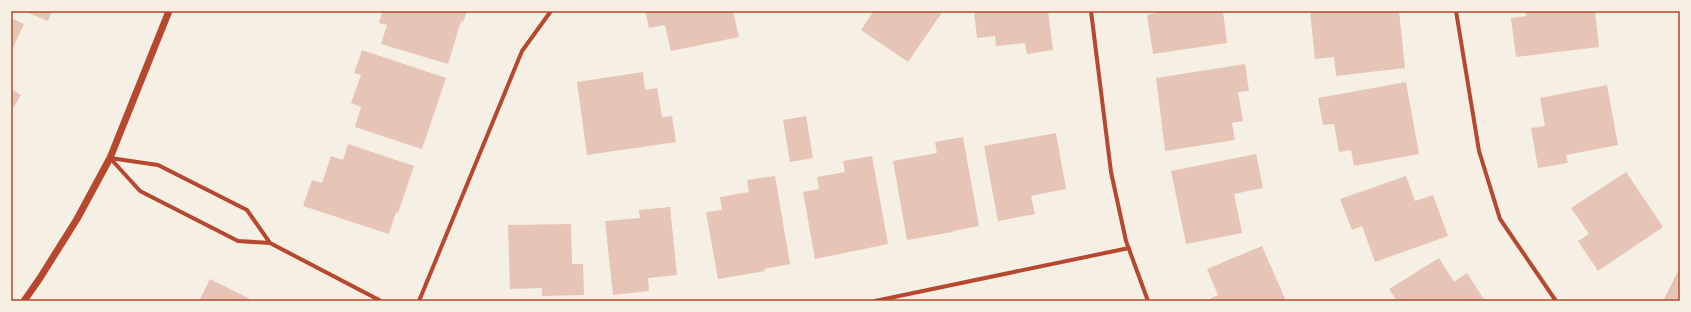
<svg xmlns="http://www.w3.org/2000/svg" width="1691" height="312" viewBox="0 0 1691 312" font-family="'Fira Sans',sans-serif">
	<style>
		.building { fill: #e6c5b7 }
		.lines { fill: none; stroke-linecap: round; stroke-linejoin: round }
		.minor { stroke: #b5482f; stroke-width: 4 }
		.tertiary { stroke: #b5482f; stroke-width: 7 }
		.neatline { fill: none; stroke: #b5482f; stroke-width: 1.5 }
	</style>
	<rect width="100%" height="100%" fill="#f6efe4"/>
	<path class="building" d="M 24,11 L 52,11 L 48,21 Z
		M 382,11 L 467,11 L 463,22 L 461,21 L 448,64 L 381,44 L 387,25 L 379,23 Z
		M 645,11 L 733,11 L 739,37 L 671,51 L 665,25 L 649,28 Z
		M 871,11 L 943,11 L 908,62 L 861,30 L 873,12 Z
		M 974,11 L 1048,11 L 1053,50 L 1027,54 L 1025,43 L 996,46 L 995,36 L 977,38 Z
		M 1163,11 L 1223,11 L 1227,43 L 1153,54 L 1147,15 Z
		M 1310,11 L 1399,11 L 1405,68 L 1336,76 L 1334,57 L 1315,59 Z
		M 1525,11 L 1595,11 L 1599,47 L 1516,57 L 1511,18 L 1526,16 Z
		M 11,18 L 24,24 L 11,52 Z
		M 362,50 L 446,78 L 422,149 L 355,127 L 361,107 L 351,103 L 361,75 L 354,73 Z
		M 1245,64 L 1249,91 L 1238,92 L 1243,121 L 1232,123 L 1235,140 L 1165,151 L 1156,78 Z
		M 643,72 L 645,90 L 657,88 L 662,117 L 672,116 L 676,142 L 587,155 L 577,82 Z
		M 1406,82 L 1419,154 L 1354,166 L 1351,150 L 1339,152 L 1334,124 L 1323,125 L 1318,98 Z
		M 1607,85 L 1618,145 L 1566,155 L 1568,163 L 1538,168 L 1531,128 L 1545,126 L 1540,98 Z
		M 11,89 L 21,95 L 11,111 Z
		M 806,116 L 813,158 L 790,162 L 783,120 Z
		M 1056,133 L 1066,189 L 1031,196 L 1035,214 L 998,221 L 984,146 Z
		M 963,137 L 979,226 L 953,231 L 953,232 L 907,240 L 893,161 L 937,153 L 935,142 Z
		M 348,144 L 414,166 L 398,213 L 396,212 L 389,234 L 303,206 L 312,180 L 322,183 L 331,156 L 343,160 Z
		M 1256,154 L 1263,188 L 1234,194 L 1242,233 L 1186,244 L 1171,171 Z
		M 872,156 L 888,244 L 815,259 L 803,192 L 819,189 L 817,177 L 845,172 L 843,161 Z
		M 1626,172 L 1663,227 L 1598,271 L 1578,241 L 1589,234 L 1571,208 Z
		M 775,176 L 790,264 L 764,269 L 765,271 L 718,279 L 706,212 L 722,210 L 720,197 L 749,192 L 747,180 Z
		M 1406,176 L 1415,201 L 1433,195 L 1448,236 L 1375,262 L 1362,226 L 1352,230 L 1340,199 Z
		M 670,207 L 677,275 L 648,278 L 649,291 L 613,295 L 605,221 L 640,218 L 639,210 Z
		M 571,224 L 572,264 L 583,264 L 584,295 L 542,296 L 542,288 L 510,289 L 508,225 Z
		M 1262,246 L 1286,301 L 1205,301 L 1218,295 L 1207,269 Z
		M 1439,258 L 1454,282 L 1467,273 L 1485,301 L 1397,301 L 1389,289 Z
		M 1680,267 L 1680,301 L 1663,301 Z
		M 210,279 L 250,299 L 249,301 L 199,301 Z"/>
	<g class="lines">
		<path class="minor" d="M 1091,11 L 1111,172 L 1126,241 L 1148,301
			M 1456,11 L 1479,151 L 1500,219 L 1556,301
			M 110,158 L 140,191 L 238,241 L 270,243 L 381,301
			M 110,158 L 158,165 L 247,210 L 270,243
			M 419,301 L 522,51 L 551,11
			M 875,301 L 1129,248"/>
		<path class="tertiary" d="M 24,301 L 40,278 L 77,219 L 110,158 L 169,11"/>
	</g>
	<rect width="1691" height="312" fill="none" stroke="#f6efe4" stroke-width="24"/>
	<rect x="12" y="12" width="1667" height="288" class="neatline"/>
</svg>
